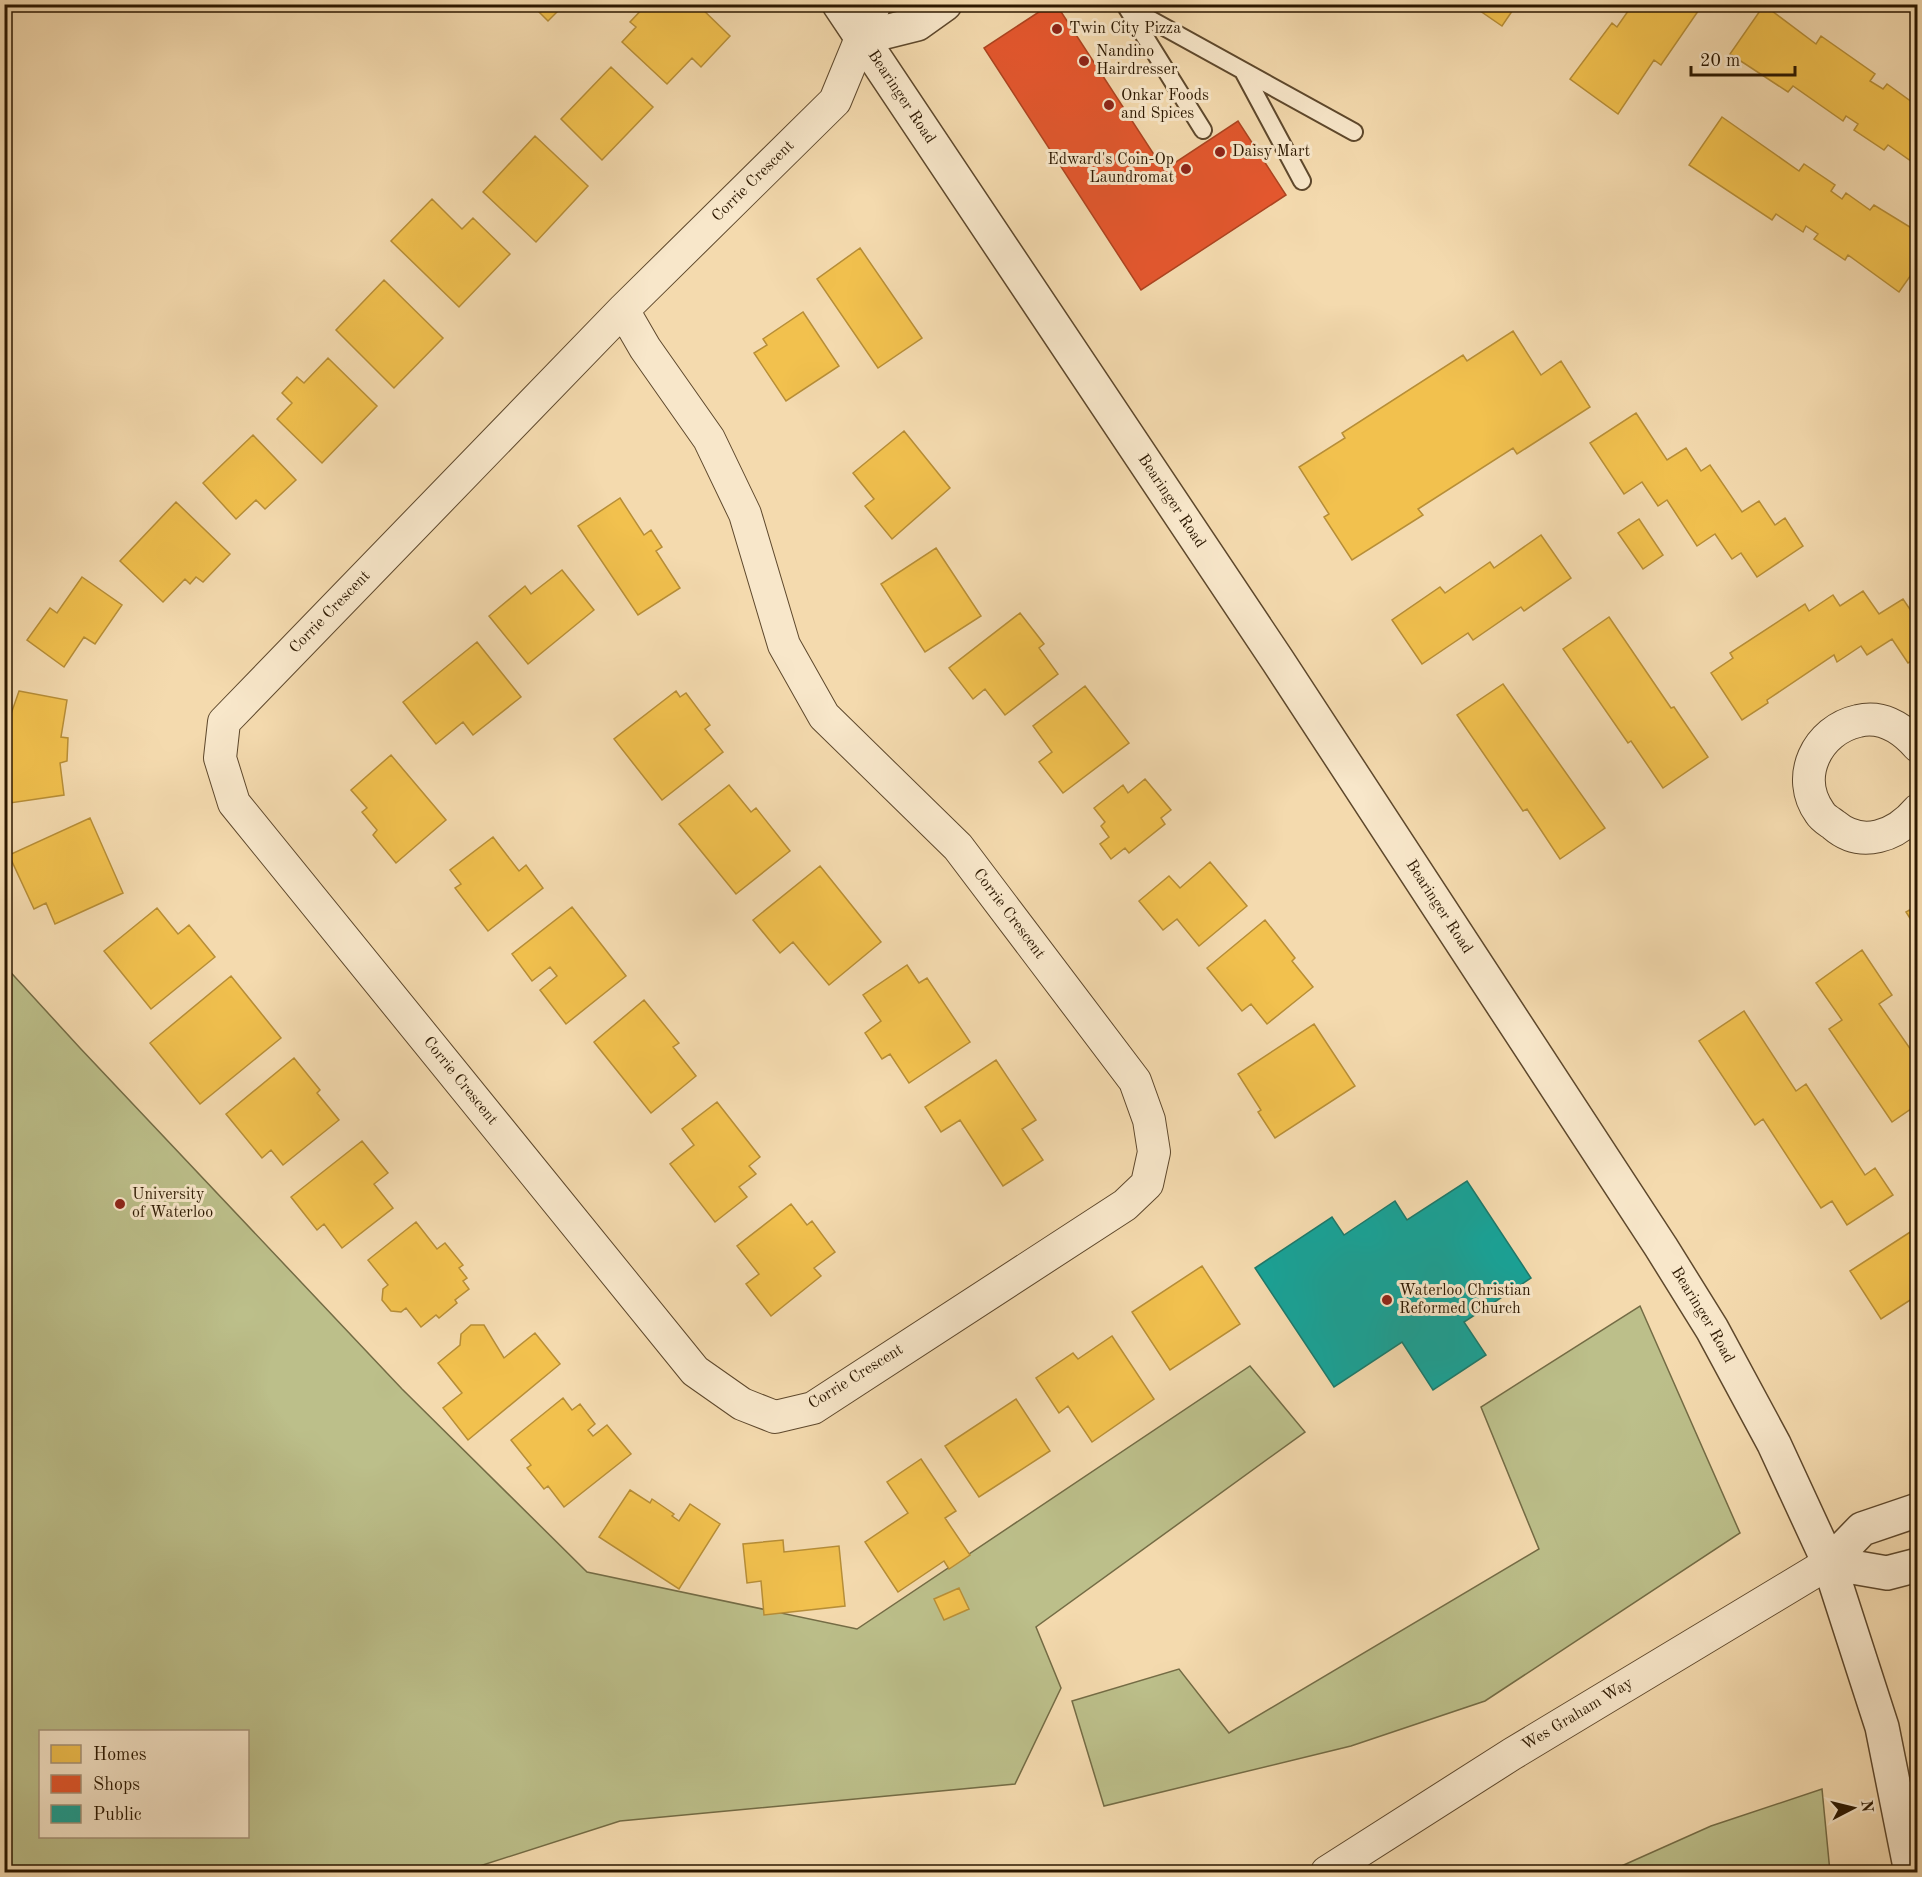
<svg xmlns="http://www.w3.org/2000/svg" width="1922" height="1877" viewBox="0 0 1922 1877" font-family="'Old Standard TT',serif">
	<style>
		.green { fill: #bcbf8a; stroke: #746c45; stroke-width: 1.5; fill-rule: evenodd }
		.homes { fill: #f2c14e; stroke: #b78e37; stroke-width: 1.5 }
		.shops { fill: #e4572e; stroke: #ad4420; stroke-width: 1.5 }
		.public { fill: #17a398; stroke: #1d796a; stroke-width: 1.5 }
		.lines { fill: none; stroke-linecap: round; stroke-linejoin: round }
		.service-casing { stroke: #5e482c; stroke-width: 20 }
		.minor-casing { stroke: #5e482c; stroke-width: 34 }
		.tertiary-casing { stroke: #5e482c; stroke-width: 36 }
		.service { stroke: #f8e7ca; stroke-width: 16 }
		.minor { stroke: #f8e7ca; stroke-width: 32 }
		.tertiary { stroke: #f8e7ca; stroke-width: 33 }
		.poi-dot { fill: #8f2418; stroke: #f8e7ca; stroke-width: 2 }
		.labels { text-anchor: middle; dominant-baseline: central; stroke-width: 6; stroke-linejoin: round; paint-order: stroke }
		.poi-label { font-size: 16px; fill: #2c1800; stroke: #f8e7ca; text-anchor: start }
		.street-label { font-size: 16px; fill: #2c1800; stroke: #f8e7ca }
	</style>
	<rect width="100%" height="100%" fill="#f4daae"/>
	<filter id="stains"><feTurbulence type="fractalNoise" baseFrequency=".00333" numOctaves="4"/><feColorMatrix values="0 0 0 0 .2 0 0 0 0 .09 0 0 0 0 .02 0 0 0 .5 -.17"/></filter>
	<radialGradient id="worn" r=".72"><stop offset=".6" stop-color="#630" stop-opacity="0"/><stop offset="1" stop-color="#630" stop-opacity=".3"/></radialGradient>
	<path class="green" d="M 4,965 L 80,1048 L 402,1389 L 587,1572 L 857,1629 L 1250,1366 L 1305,1432 L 1036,1627 L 1061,1688 L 1015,1784 L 620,1821 L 461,1872 L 5,1872 ZM 40,1732 L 248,1732 L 248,1836 L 40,1836 Z
		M 1640,1306 L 1740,1533 L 1485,1701 L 1351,1746 L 1104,1806 L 1072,1701 L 1179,1669 L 1229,1733 L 1539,1549 L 1481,1407 Z
		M 1822,1789 L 1830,1872 L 1608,1872 L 1711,1826 Z"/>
	<path class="homes" d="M 535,4 L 560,4 L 562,7 L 548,21 L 533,6 Z
		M 647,4 L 655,8 L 658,4 L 697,4 L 730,36 L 701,67 L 692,58 L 667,84 L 622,42 L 636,27 L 630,22 Z
		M 1470,4 L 1517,4 L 1502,26 Z
		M 1633,4 L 1703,4 L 1661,65 L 1654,60 L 1618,114 L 1570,79 L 1612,23 L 1617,27 Z
		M 1764,5 L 1816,44 L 1821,36 L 1875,74 L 1870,81 L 1883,89 L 1887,84 L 1912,102 L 1918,96 L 1918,166 L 1888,145 L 1884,150 L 1854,130 L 1858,124 L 1846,116 L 1843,121 L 1793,86 L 1788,92 L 1730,54 Z
		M 611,67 L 653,107 L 602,160 L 561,119 Z
		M 1722,117 L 1799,171 L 1804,164 L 1835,185 L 1831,191 L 1842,199 L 1846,193 L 1870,210 L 1874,205 L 1918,232 L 1918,265 L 1899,292 L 1848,255 L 1845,260 L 1814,239 L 1818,234 L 1806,226 L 1803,232 L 1776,214 L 1772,220 L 1689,165 Z
		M 535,136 L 588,186 L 536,242 L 483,192 Z
		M 432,199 L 462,229 L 473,218 L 510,254 L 459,307 L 391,241 Z
		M 860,248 L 922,338 L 878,368 L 817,279 Z
		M 384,280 L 443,338 L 394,388 L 336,330 Z
		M 803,312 L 839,366 L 786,401 L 754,353 L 767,345 L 763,339 Z
		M 1513,331 L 1541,375 L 1561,361 L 1590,407 L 1517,454 L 1513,448 L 1418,509 L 1423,515 L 1352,560 L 1324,517 L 1329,514 L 1299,467 L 1345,438 L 1342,433 L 1463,355 L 1467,361 Z
		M 328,358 L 377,406 L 322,463 L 277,419 L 292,403 L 282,393 L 297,377 L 304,383 Z
		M 1636,413 L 1667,460 L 1686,448 L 1701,471 L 1710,465 L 1742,512 L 1759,501 L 1775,525 L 1785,518 L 1803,546 L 1757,577 L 1741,553 L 1732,559 L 1715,534 L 1697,546 L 1667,500 L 1658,506 L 1642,482 L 1624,494 L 1590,443 Z
		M 904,431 L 950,488 L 892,539 L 865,506 L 874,499 L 853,473 Z
		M 253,435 L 296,480 L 265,509 L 256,500 L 236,519 L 203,483 Z
		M 620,498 L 644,535 L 651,530 L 662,547 L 656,551 L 680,588 L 638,615 L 578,526 Z
		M 176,502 L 230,554 L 203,582 L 196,577 L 190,584 L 185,579 L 163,602 L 120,561 Z
		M 1639,519 L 1663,555 L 1643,569 L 1618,533 Z
		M 1541,535 L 1571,578 L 1524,611 L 1521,607 L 1473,640 L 1468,633 L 1422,664 L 1392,620 L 1440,587 L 1445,593 L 1490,562 L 1494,568 Z
		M 936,548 L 981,616 L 925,652 L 881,584 Z
		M 562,570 L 594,610 L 528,664 L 489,616 L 525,586 L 531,594 Z
		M 82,577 L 122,605 L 95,644 L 84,637 L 64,667 L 27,640 L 50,608 L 57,613 Z
		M 1863,591 L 1879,614 L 1903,599 L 1918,621 L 1918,657 L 1908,663 L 1892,639 L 1867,655 L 1861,646 L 1837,662 L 1834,655 L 1767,700 L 1768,703 L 1742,720 L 1711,673 L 1733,658 L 1730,653 L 1805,604 L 1809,611 L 1833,595 L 1840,606 Z
		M 1020,613 L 1044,644 L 1039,648 L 1058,674 L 1005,715 L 985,689 L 973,699 L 949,668 Z
		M 1609,617 L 1671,708 L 1674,707 L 1708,757 L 1663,788 L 1631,741 L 1628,743 L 1563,649 Z
		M 477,642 L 521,697 L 473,735 L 463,722 L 436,744 L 403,702 Z
		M 1503,684 L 1605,828 L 1560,859 L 1527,809 L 1523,811 L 1457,715 Z
		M 1085,686 L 1129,743 L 1063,793 L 1039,762 L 1052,752 L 1033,726 Z
		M 19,691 L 67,700 L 61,737 L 68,738 L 67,761 L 60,763 L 64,795 L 10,803 L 4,734 Z
		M 676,691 L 680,697 L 686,693 L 710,725 L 705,729 L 723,752 L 662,800 L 614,739 Z
		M 391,755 L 446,820 L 396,863 L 373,835 L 377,830 L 362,812 L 367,808 L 351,790 Z
		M 1145,779 L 1171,810 L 1161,818 L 1165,824 L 1129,853 L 1125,848 L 1111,859 L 1100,844 L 1109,837 L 1101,826 L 1105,822 L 1094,808 L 1123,785 L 1128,793 Z
		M 729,785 L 751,812 L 756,808 L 790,851 L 736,894 L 679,824 Z
		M 90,818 L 123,893 L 55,924 L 46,903 L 34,909 L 9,855 Z
		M 493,837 L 519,871 L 526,865 L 543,888 L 488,931 L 455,888 L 461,884 L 450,870 Z
		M 1210,862 L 1247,906 L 1199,946 L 1177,919 L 1163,930 L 1139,901 L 1169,876 L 1180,888 Z
		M 820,866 L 881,942 L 829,985 L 793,942 L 780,953 L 753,920 Z
		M 1918,905 L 1918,931 L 1906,912 Z
		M 572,907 L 626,976 L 566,1024 L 540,990 L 557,976 L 550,967 L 532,981 L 512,954 Z
		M 157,908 L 178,934 L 189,925 L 215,957 L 151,1009 L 104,951 Z
		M 1265,920 L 1295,958 L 1292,961 L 1313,987 L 1267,1024 L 1251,1004 L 1242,1011 L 1207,968 Z
		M 1862,950 L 1892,995 L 1879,1004 L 1918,1060 L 1918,1104 L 1892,1122 L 1829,1029 L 1842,1020 L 1816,983 Z
		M 907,965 L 919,983 L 927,978 L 970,1042 L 909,1083 L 890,1054 L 882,1059 L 865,1033 L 881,1021 L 863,995 Z
		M 231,976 L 281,1038 L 200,1104 L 150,1043 Z
		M 644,1000 L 679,1043 L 673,1047 L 696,1076 L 651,1113 L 594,1042 Z
		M 1744,1011 L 1796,1091 L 1806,1084 L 1865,1175 L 1875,1168 L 1893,1195 L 1847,1225 L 1832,1201 L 1821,1208 L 1763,1119 L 1755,1125 L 1699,1041 Z
		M 1314,1024 L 1355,1086 L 1275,1138 L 1258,1112 L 1261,1110 L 1238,1074 Z
		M 294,1058 L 320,1090 L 317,1093 L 339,1120 L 283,1165 L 271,1150 L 262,1158 L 226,1114 Z
		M 996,1060 L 1036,1120 L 1022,1129 L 1043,1160 L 1003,1186 L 960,1120 L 941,1132 L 925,1107 Z
		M 717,1102 L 760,1157 L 749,1166 L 756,1174 L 739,1187 L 747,1197 L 715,1222 L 670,1164 L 694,1145 L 682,1129 Z
		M 362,1141 L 388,1173 L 374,1184 L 393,1208 L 342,1248 L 324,1224 L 317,1230 L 291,1197 Z
		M 791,1204 L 807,1225 L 812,1221 L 835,1252 L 814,1268 L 821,1276 L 771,1316 L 746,1284 L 759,1274 L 737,1246 Z
		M 416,1222 L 437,1249 L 445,1243 L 463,1265 L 459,1268 L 467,1278 L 463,1281 L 469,1289 L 455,1300 L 457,1303 L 439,1318 L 436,1315 L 421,1327 L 406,1308 L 401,1312 L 391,1311 L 382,1300 L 383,1289 L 388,1285 L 368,1260 Z
		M 1918,1227 L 1918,1295 L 1881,1319 L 1850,1271 Z
		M 1202,1266 L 1240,1324 L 1170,1370 L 1132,1312 Z
		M 471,1325 L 484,1325 L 504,1358 L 535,1333 L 560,1364 L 468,1440 L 443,1408 L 462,1393 L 438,1363 L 460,1345 L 461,1334 Z
		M 1112,1336 L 1154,1399 L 1092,1442 L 1068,1406 L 1059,1413 L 1036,1378 L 1073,1353 L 1078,1359 Z
		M 563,1398 L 572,1410 L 580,1404 L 595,1424 L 588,1430 L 593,1436 L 607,1425 L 631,1454 L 564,1507 L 548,1486 L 544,1489 L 527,1468 L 531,1465 L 511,1440 Z
		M 1016,1399 L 1050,1451 L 979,1497 L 945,1446 Z
		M 921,1459 L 956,1511 L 945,1518 L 970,1555 L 949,1569 L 944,1561 L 898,1592 L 865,1542 L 908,1513 L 887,1482 Z
		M 630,1490 L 650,1503 L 652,1499 L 674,1514 L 672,1516 L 679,1521 L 690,1504 L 720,1524 L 679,1589 L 599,1537 Z
		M 783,1540 L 784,1552 L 839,1546 L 845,1606 L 764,1615 L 761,1581 L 747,1583 L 743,1544 Z
		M 959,1588 L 969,1609 L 944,1620 L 934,1599 Z"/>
	<path class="shops" d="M 1051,4 L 1056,4 L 1164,170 L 1238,121 L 1286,195 L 1141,290 L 984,48 Z"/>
	<path class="public" d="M 1467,1181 L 1531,1278 L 1464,1322 L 1486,1355 L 1433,1390 L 1402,1342 L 1334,1387 L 1255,1268 L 1332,1217 L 1344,1235 L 1395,1201 L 1407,1220 Z"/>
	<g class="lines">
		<g class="service-casing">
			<path id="service" d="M 1126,6 L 1354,132
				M 1127,8 L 1203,130
				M 1244,73 L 1302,181"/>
		</g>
		<g class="minor-casing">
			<g id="minor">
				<path id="s1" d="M 623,310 L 645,348 L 709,439 L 745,514 L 784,645 L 824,716 L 958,847 L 1135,1081 L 1149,1120 L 1154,1152 L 1147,1184 L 1125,1205 L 813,1408 L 775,1417 L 742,1404 L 695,1371 L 234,803 L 220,758 L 224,722 L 623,310 L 835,101 L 861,38"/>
				<path d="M 1918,746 C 1902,728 1882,715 1858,721 C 1817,730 1794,777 1820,813 C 1823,818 1830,822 1834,825 C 1862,849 1896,836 1918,810"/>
				<path id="s2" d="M 1327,1872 L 1512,1754 L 1829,1563"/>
			</g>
		</g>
		<g class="tertiary-casing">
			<g id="tertiary">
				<path id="s3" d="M 839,4 L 1278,661 L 1661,1247 L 1712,1329 L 1774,1444 L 1829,1563 L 1882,1727 L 1911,1872"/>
				<path d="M 861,38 L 917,24 L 945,4"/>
				<path d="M 861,38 L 874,4"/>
				<path d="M 1829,1563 L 1862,1529 L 1918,1510"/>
				<path d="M 1829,1563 L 1887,1573 L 1918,1565"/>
			</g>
		</g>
		<use href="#service" class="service"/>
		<use href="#minor" class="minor"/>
		<use href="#tertiary" class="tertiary"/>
	</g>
	<g class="poi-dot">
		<circle cx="1057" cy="29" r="6"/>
		<circle cx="1084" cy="61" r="6"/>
		<circle cx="1109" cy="105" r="6"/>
		<circle cx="1220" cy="152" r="6"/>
		<circle cx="1186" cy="169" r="6"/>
		<circle cx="120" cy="1204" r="6"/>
		<circle cx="1387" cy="1300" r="6"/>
	</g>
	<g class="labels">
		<g class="poi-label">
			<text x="1069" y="29">Twin City Pizza</text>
			<text x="1096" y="52">Nandino<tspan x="1096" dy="18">Hairdresser</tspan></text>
			<text x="1121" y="96">Onkar Foods<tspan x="1121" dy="18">and Spices</tspan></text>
			<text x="1232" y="152">Daisy Mart</text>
			<text x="1174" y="160" text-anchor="end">Edward's Coin-Op<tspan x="1174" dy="18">Laundromat</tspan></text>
			<text x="132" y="1195">University<tspan x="132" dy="18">of Waterloo</tspan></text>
			<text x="1399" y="1291">Waterloo Christian<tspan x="1399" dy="18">Reformed Church</tspan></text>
		</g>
		<g class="street-label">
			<text stroke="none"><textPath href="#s3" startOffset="112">Bearinger Road</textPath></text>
			<text stroke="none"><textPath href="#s1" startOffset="3150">Corrie Crescent</textPath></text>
			<text stroke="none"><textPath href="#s3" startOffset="598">Bearinger Road</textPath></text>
			<text stroke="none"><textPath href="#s1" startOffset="2546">Corrie Crescent</textPath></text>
			<text stroke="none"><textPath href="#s3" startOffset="1084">Bearinger Road</textPath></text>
			<text stroke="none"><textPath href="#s1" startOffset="728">Corrie Crescent</textPath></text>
			<text transform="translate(460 1081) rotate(51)">Corrie Crescent</text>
			<text stroke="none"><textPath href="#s3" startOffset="1570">Bearinger Road</textPath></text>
			<text transform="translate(856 1377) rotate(-32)">Corrie Crescent</text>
			<text stroke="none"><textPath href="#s2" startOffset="296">Wes Graham Way</textPath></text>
		</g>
	</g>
	<rect width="1922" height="1877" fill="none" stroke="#f4daae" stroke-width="24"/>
	<rect x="6" y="6" width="1910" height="1865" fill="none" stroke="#2c1800" stroke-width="3"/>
	<rect x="12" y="12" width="1898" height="1853" fill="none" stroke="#2c1800" stroke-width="1.5"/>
	<rect x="39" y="1730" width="210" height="108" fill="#f8e7ca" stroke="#a69479" stroke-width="1.5"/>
	<rect x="51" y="1745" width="30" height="18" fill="#f2c14e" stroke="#a69479" stroke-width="1.5"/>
	<text x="93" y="1760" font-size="18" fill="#2c1800">Homes</text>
	<rect x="51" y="1775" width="30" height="18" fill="#e4572e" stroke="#a69479" stroke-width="1.5"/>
	<text x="93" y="1790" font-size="18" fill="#2c1800">Shops</text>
	<rect x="51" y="1805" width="30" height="18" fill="#17a398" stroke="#a69479" stroke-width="1.5"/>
	<text x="93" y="1820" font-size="18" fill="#2c1800">Public</text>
	<g transform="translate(1853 1808) rotate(83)" stroke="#f8e7ca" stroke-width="4.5" paint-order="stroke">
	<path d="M0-4.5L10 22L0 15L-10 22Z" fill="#2c1800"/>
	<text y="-9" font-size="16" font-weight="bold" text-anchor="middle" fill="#2c1800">N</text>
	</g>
	<path d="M1691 66v9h104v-9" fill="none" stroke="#2c1800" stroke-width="3"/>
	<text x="1700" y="66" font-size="18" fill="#2c1800" stroke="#f8e7ca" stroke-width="4.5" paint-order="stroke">20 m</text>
	<rect width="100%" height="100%" filter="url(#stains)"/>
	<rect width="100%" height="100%" fill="url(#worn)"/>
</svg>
